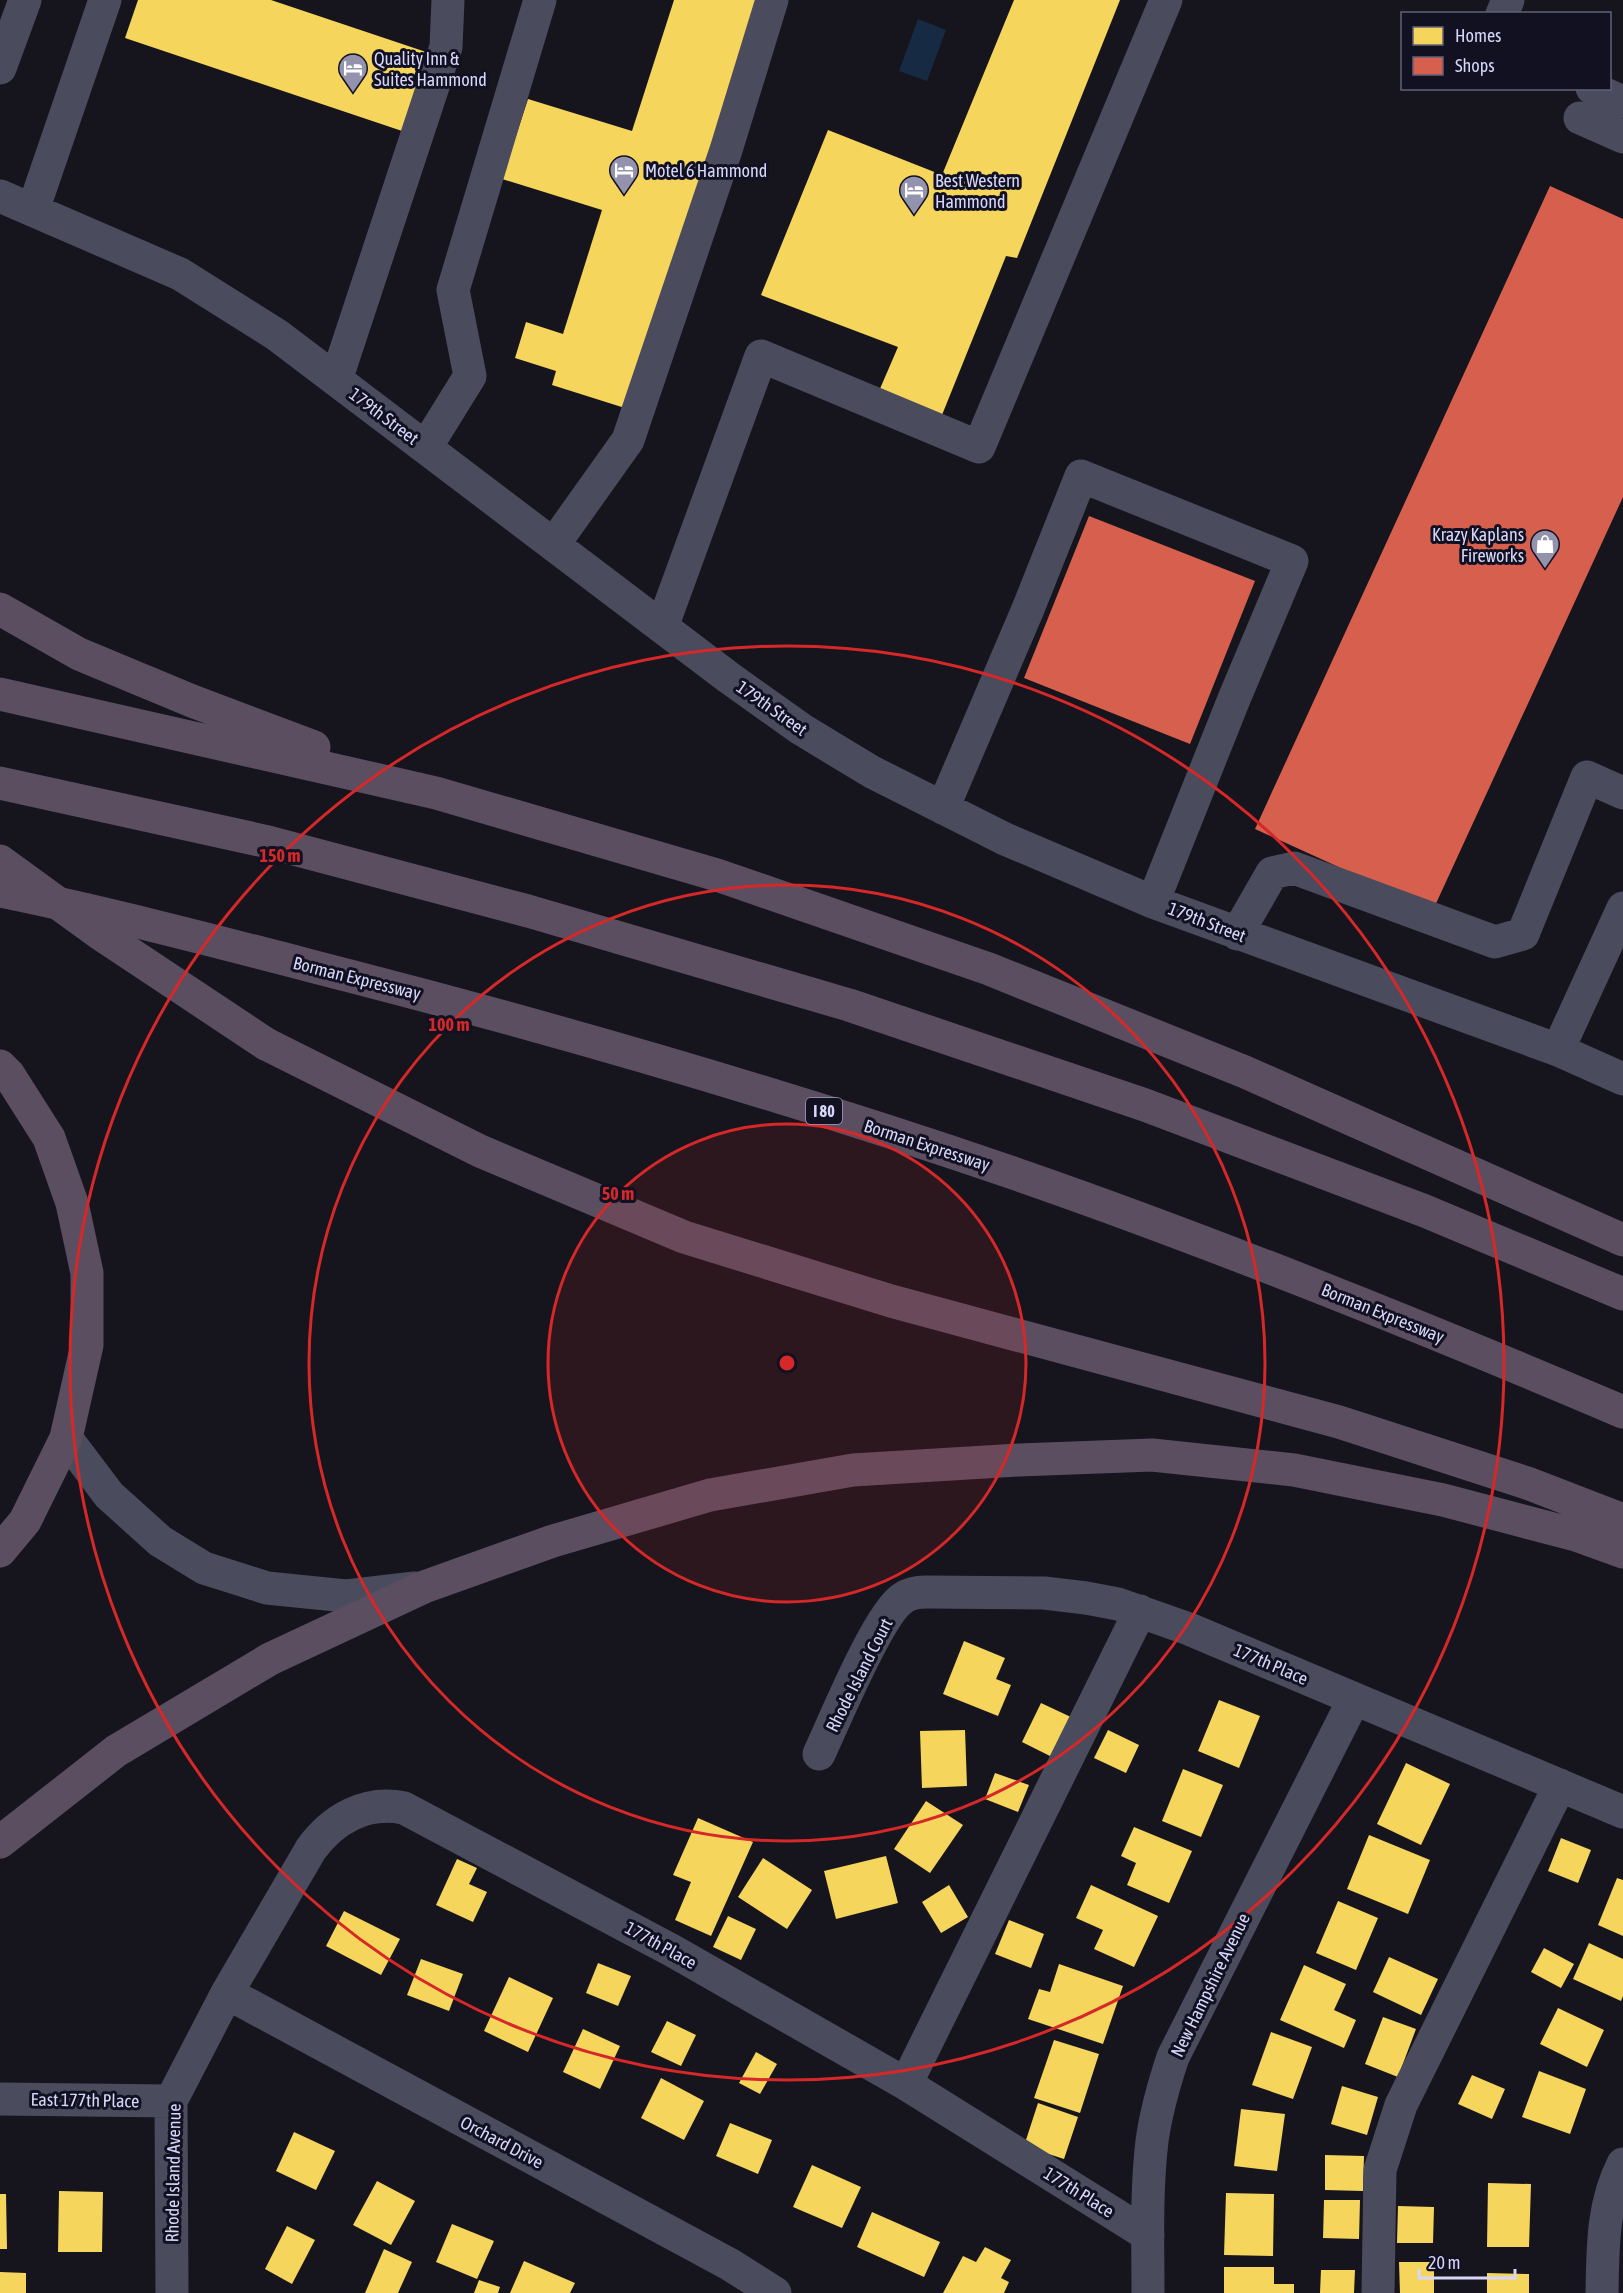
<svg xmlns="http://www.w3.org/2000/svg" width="1623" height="2293" viewBox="0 0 1623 2293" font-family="'Asap Condensed',sans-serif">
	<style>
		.water { fill: #162b43 }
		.homes { fill: #f6d55c }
		.shops { fill: #d6604d }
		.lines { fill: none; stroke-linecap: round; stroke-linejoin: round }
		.minor { stroke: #4b4b5e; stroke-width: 33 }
		.highway { stroke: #5c4e61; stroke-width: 33 }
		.highway-bridge { stroke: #5c4e61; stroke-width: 33 }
		.ring { fill: none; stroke: #d62828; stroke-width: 3 }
		.labels { text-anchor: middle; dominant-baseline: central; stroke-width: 6; stroke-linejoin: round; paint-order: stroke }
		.shield { fill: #121122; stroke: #9d9cb9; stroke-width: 1.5 }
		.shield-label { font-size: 16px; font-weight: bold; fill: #d8d7fa }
		.poi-label { font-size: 18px; fill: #d8d7fa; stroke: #121122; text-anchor: start }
		.street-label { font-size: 18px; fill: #d8d7fa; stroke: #121122 }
		.centre { fill: #d62828; stroke: #121122; stroke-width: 3 }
		.ring-label { font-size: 18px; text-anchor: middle; font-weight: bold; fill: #d62828; stroke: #121122; stroke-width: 6; stroke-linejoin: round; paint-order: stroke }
	</style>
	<rect width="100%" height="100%" fill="#16151e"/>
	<path class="water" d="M 918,19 L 946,30 L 927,81 L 899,71 Z"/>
	<path class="homes" d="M 138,0 L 271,0 L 432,54 L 405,132 L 125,38 Z
		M 674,0 L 758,0 L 628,409 L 552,385 L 556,371 L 515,358 L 526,322 L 563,334 L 602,210 L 502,179 L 528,99 L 632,131 Z
		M 1014,0 L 1120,0 L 1017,258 L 1006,256 L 942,415 L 879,391 L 898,347 L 761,295 L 828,130 L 942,175 Z
		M 964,1641 L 1005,1658 L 996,1679 L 1011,1685 L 998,1716 L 943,1694 Z
		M 1219,1700 L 1260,1716 L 1239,1768 L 1198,1751 Z
		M 1041,1703 L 1073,1718 L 1054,1758 L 1022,1742 Z
		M 965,1730 L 967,1786 L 922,1788 L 920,1731 Z
		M 1108,1730 L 1139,1745 L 1126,1773 L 1094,1758 Z
		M 1406,1763 L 1450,1784 L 1421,1845 L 1377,1824 Z
		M 1183,1769 L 1223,1785 L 1201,1837 L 1162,1821 Z
		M 995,1773 L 1029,1785 L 1018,1812 L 985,1799 Z
		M 926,1801 L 963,1825 L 930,1873 L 894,1849 Z
		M 698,1818 L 753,1842 L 711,1936 L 675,1920 L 691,1882 L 673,1875 Z
		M 1134,1827 L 1192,1851 L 1169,1903 L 1127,1885 L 1136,1863 L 1121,1856 Z
		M 1369,1835 L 1430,1860 L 1408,1914 L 1347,1889 Z
		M 1561,1838 L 1591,1850 L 1578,1883 L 1548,1871 Z
		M 886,1856 L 898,1903 L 836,1919 L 824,1871 Z
		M 763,1858 L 812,1890 L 787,1929 L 738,1897 Z
		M 457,1859 L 477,1868 L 469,1884 L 487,1892 L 473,1922 L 436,1905 Z
		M 1617,1878 L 1623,1880 L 1623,1936 L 1598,1925 Z
		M 949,1885 L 968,1917 L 941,1933 L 922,1902 Z
		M 1091,1885 L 1158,1916 L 1134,1967 L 1094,1949 L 1103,1930 L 1076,1918 Z
		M 1338,1901 L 1378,1918 L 1356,1970 L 1316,1953 Z
		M 344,1911 L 400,1939 L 381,1975 L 326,1946 Z
		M 728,1916 L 756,1929 L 741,1960 L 713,1947 Z
		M 1009,1920 L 1044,1934 L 1031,1968 L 995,1954 Z
		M 1589,1943 L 1623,1959 L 1623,1996 L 1621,2001 L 1573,1979 Z
		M 1544,1948 L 1574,1964 L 1561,1988 L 1531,1972 Z
		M 1389,1957 L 1438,1979 L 1421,2015 L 1373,1992 Z
		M 421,1959 L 463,1974 L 449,2011 L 407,1995 Z
		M 598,1963 L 631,1976 L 618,2006 L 586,1993 Z
		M 1059,1964 L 1123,1986 L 1103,2044 L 1028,2019 L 1039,1989 L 1050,1992 Z
		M 1304,1965 L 1346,1984 L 1334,2010 L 1356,2020 L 1344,2048 L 1280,2020 Z
		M 509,1977 L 553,1998 L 528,2052 L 484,2031 Z
		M 1558,2008 L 1604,2030 L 1587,2067 L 1540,2044 Z
		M 1383,2017 L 1416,2029 L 1398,2077 L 1365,2064 Z
		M 667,2021 L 696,2035 L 681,2066 L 651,2052 Z
		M 583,2029 L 620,2046 L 600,2089 L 563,2072 Z
		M 1271,2032 L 1312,2047 L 1293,2099 L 1252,2085 Z
		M 1054,2040 L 1099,2054 L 1080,2113 L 1034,2098 Z
		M 756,2052 L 777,2064 L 760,2094 L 739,2083 Z
		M 1539,2071 L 1586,2089 L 1570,2134 L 1522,2117 Z
		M 1472,2075 L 1505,2089 L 1492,2119 L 1458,2104 Z
		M 661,2078 L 704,2101 L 684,2140 L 641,2118 Z
		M 1342,2086 L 1378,2097 L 1367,2135 L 1331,2124 Z
		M 1038,2103 L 1078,2117 L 1064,2159 L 1024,2146 Z
		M 1241,2109 L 1285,2114 L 1277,2171 L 1234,2166 Z
		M 730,2123 L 772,2140 L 758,2174 L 716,2156 Z
		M 294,2132 L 335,2151 L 316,2190 L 276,2171 Z
		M 1325,2155 L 1364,2156 L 1363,2191 L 1325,2190 Z
		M 812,2165 L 861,2187 L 842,2228 L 793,2207 Z
		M 377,2181 L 415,2201 L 391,2245 L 353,2225 Z
		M 1488,2183 L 1531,2184 L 1529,2247 L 1487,2247 Z
		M 59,2191 L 103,2192 L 102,2252 L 58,2252 Z
		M 1226,2193 L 1274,2194 L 1273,2256 L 1224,2255 Z
		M 0,2194 L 6,2194 L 7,2249 L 0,2249 Z
		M 1324,2200 L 1360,2200 L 1359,2239 L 1323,2238 Z
		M 1398,2206 L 1434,2207 L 1433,2243 L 1397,2243 Z
		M 872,2212 L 940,2242 L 924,2277 L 857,2247 Z
		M 452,2224 L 494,2241 L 477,2279 L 436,2262 Z
		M 287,2226 L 315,2240 L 292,2284 L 265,2269 Z
		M 985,2247 L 1011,2260 L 1001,2278 L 1009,2282 L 1004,2293 L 943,2293 L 963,2256 L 976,2262 Z
		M 384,2249 L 412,2262 L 398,2293 L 365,2293 Z
		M 524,2261 L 575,2283 L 570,2293 L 510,2293 Z
		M 1399,2262 L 1434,2262 L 1434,2293 L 1400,2293 Z
		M 1224,2267 L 1274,2267 L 1274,2284 L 1294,2284 L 1294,2293 L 1224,2293 Z
		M 1321,2270 L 1355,2270 L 1354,2293 L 1320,2293 Z
		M 0,2272 L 26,2273 L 26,2293 L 0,2293 Z
		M 1487,2273 L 1529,2274 L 1529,2293 L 1487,2293 Z
		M 479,2280 L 500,2287 L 498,2293 L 474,2293 Z"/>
	<path class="shops" d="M 1550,186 L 1623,219 L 1623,497 L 1433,910 L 1255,829 Z
		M 1089,516 L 1255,581 L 1190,744 L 1024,678 Z"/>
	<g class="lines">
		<path class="minor" d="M 1502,14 L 1508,0
			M 0,68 L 25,0
			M 1592,88 L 1623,102
			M 1580,118 L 1623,137
			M 0,196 L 180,274 L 277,335 L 728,677 L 801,729 L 872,772 L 1005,839 L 1153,902 L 1558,1050 L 1623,1079
			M 33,210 L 105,0
			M 336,380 L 446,47 L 448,0
			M 426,447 L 470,376 L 453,290 L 540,0
			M 554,544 L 628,440 L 726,150 L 772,0
			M 662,627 L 761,356 L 979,447 L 1166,0
			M 943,808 L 1028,609 L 1081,476 L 1292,561 L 1234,699 L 1153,902
			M 1237,934 L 1272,873 L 1294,868 L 1495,942 L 1523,934 L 1587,777 L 1623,793
			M 1558,1050 L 1623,908
			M 66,1438 L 109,1495 L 160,1541 L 204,1568 L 267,1588 L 346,1596 L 415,1588
			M 819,1754 C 834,1722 878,1614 903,1598 C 910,1593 918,1592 926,1592 L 1044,1593 L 1086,1598 L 1118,1604 L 1189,1629 L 1623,1812
			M 227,1993 L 729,2264 L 775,2293
			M 906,2084 L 1140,1611
			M 0,2099 L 171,2101
			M 172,2293 L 171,2101 L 227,1993 L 311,1849 C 333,1819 366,1800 404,1808 L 673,1951 L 906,2084 L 1148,2235
			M 1148,2293 C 1148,2242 1146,2192 1152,2141 C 1156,2112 1164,2084 1173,2057 L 1354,1699
			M 1378,2293 L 1380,2170 L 1401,2105 L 1560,1785
			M 1602,2293 C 1603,2247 1602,2206 1623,2164"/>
		<path class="highway" d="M 0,609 L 79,654 L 192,701 L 314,747
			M 0,694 L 436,793 L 717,875 L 989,969 L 1245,1072 L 1623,1240
			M 0,783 L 264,841 L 528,911 L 849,1005 L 1145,1105 L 1425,1211 L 1623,1294
			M 0,891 C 118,915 234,946 350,976 C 574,1034 797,1099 1016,1174 C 1221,1245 1423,1327 1623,1412
			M 266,1044 L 480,1151 L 684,1237 L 891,1301 L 1339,1422 L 1527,1483 L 1623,1520
			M 0,1066 L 9,1075 L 49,1138 L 72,1203 L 87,1273 L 87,1345 L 66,1438 L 25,1521 L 0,1551
			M 0,1842 L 116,1751 L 270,1659 L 424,1587 L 553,1541 L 710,1495 L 853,1470 L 1019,1460 L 1152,1455 L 1294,1470 L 1443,1500 L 1576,1535 L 1623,1552"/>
		<path class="highway-bridge" d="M 0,861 L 99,933 L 266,1044"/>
	</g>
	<circle cx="787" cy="1363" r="239" fill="#d62828" fill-opacity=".12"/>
	<g class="ring">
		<circle cx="787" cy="1363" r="239"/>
		<circle cx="787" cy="1363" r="478"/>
		<circle cx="787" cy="1363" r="717"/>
	</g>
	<defs>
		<g id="hotel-pin" transform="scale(1.5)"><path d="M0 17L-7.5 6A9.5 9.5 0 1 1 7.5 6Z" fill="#9493ad" stroke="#121122"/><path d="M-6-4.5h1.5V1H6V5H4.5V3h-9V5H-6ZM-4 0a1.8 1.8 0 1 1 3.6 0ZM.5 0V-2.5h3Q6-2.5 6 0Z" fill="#fff"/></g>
		<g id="shop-pin" transform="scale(1.5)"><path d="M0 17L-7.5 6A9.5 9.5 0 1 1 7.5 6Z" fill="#9493ad" stroke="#121122"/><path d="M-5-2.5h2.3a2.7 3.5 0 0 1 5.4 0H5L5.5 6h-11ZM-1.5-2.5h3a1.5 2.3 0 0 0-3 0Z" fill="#fff"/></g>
	</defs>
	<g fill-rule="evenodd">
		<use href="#hotel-pin" x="353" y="68"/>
		<use href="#hotel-pin" x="624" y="170"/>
		<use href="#hotel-pin" x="914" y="190"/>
		<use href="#shop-pin" x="1545" y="544"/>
	</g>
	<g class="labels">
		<rect class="shield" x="806" y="1098" width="36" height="26" rx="4.5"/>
		<g class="shield-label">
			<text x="824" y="1111">I 80</text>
		</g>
		<g class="poi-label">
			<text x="374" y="58">Quality Inn &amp;<tspan x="374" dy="21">Suites Hammond</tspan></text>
			<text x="645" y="170">Motel 6 Hammond</text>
			<text x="935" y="180">Best Western<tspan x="935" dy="21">Hammond</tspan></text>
			<text x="1524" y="534" text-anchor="end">Krazy Kaplans<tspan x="1524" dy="21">Fireworks</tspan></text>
		</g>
		<g class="street-label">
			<text transform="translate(384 416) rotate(37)">179th Street</text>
			<text transform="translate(772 708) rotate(35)">179th Street</text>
			<text transform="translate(1207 922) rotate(21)">179th Street</text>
			<text transform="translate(357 978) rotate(14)">Borman Expressway</text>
			<text transform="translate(927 1145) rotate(18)">Borman Expressway</text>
			<text transform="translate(1383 1313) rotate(22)">Borman Expressway</text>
			<text transform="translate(1271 1664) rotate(23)">177th Place</text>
			<text transform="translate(859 1675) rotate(-63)">Rhode Island Court</text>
			<text transform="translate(661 1945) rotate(29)">177th Place</text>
			<text transform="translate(1210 1985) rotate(-64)">New Hampshire Avenue</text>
			<text transform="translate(85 2100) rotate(1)">East 177th Place</text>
			<text transform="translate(502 2142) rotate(28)">Orchard Drive</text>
			<text transform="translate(173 2173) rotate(-89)">Rhode Island Avenue</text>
			<text transform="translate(1079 2192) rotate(32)">177th Place</text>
		</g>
	</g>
	<circle cx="787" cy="1363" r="9" class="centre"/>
	<g class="ring-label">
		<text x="280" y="862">150 m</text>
		<text x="449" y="1031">100 m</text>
		<text x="618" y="1200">50 m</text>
	</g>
	<rect x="1401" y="12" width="210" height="78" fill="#121122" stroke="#616078" stroke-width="1.5"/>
	<rect x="1413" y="27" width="30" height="18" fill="#f6d55c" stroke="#616078" stroke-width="1.5"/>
	<text x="1455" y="42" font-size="18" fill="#d8d7fa">Homes</text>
	<rect x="1413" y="57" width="30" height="18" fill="#d6604d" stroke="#616078" stroke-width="1.5"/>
	<text x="1455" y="72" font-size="18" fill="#d8d7fa">Shops</text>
	<path d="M1419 2269v9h96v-9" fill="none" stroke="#d8d7fa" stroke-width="3"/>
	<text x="1428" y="2269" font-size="18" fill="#d8d7fa" stroke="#121122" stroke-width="4.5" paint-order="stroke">20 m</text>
</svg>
